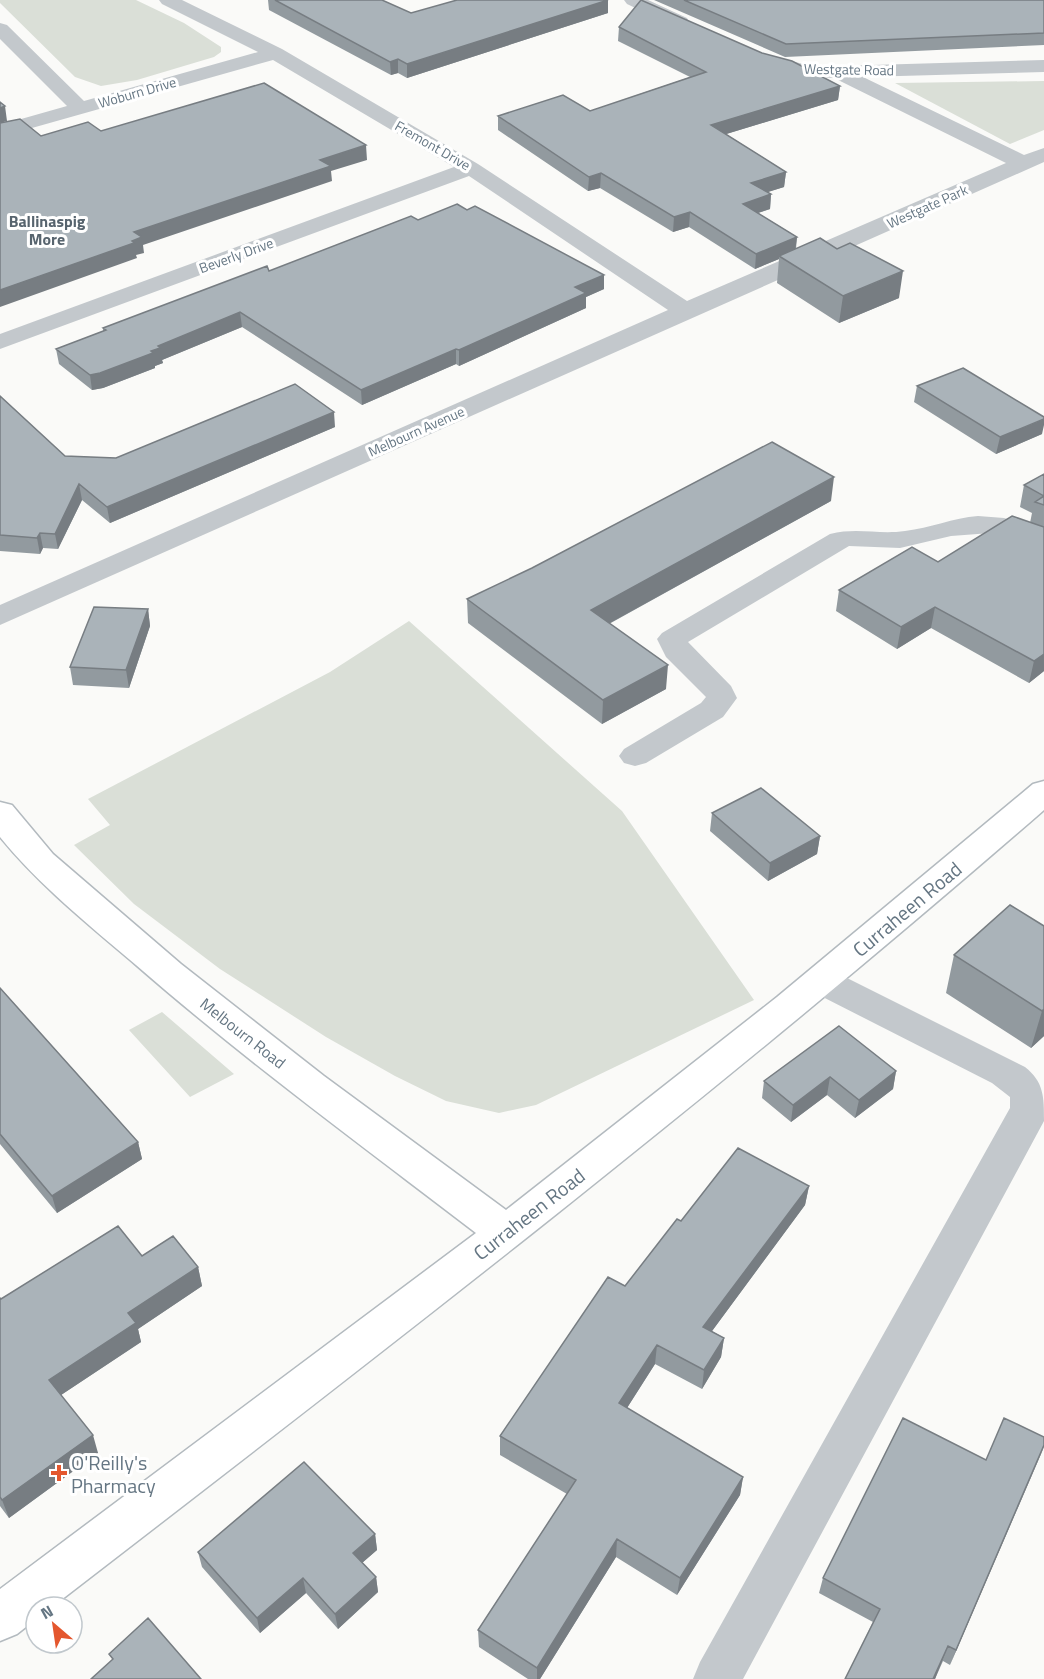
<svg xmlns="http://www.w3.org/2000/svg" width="1044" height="1679" viewBox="0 0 1044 1679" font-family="'Titillium Web',sans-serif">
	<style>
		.green { fill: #dadfd7 }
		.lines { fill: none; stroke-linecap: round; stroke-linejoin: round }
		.secondary-casing { stroke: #b3babf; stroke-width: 3 }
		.street { fill: #c3c8cc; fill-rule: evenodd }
		.secondary { fill: #fff; fill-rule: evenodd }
		.wall { fill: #929a9f }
		.shaded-wall { fill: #777d82 }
		.building { fill: #aab3b9; stroke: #777d82; stroke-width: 1.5 }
		.poi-dot { fill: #e4572e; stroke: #fff; stroke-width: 2 }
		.labels { text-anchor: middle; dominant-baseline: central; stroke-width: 6; stroke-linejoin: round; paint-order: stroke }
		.far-street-label { font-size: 14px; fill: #657683; stroke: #fff }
		.far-quarter-label { font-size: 16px; font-weight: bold; fill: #57646e; stroke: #fff }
		.street-label { font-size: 16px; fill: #657683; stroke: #fff }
		.near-street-label { font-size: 20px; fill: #657683; stroke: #fff }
		.near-poi-label { font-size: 20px; fill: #657683; stroke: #fff; text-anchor: start }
	</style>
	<rect width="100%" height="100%" fill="#fafaf8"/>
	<path class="green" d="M 0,0 L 136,0 L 184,23 L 221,47 L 221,52 L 214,57 L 137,80 L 101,86 L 75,77 L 0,3 Z
		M 1044,81 L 1044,130 L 1010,144 L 895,83 Z
		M 409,621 L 622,811 L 754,1000 L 536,1105 L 499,1113 L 446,1101 L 395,1076 L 326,1037 L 220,969 L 134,904 L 74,845 L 110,825 L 88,799 L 330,672 Z
		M 162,1012 L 234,1074 L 190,1097 L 129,1030 Z"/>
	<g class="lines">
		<g class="secondary-casing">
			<path id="secondary" d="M 1044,781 L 1044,810 C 724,1089 388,1348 52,1607 L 36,1607 L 36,1619 L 17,1634 L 0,1641 L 0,1589 L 476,1233 C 361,1145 245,1060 136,965 C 89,925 39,885 0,837 L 0,802 L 12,805 L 53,854 L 181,964 L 324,1076 L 506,1210 L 777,997 L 1033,784 Z"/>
		</g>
		<path class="street" d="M 159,0 L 182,0 L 282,49 L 478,164 L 687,301 L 1006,163 L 834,78 L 803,76 L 758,64 L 755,60 L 758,56 L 765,54 L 803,64 L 838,66 L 1044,60 L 1044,72 L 863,77 L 1024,155 L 1044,148 L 1044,162 L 0,625 L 0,605 L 668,310 L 469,176 L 0,349 L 0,334 L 454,167 L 273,60 L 0,137 L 0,125 L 67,106 L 0,39 L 0,23 L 7,25 L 84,101 L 258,52 L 162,4 Z
			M 624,0 L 648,0 L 687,18 L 689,22 L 687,26 L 673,26 L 627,4 Z
			M 978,516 L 1004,518 L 1044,530 L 1044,549 L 1007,535 L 991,533 L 951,536 L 900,548 L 849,546 L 688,642 L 731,686 L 737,698 L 723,717 L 646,763 L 635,766 L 624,763 L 619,756 L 624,749 L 701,703 L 706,697 L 666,657 L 657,639 L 662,633 L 830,534 C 858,527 878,535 905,531 C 930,528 953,518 978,516 Z
			M 822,968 L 835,972 L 1025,1067 C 1044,1082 1044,1097 1044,1121 L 743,1679 L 693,1679 L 700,1662 L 1010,1108 L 1010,1097 L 992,1083 L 809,990 L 804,981 L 809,972 Z"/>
		<use href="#secondary" class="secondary"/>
	</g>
	<path class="wall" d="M 268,0 L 382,0 L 411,13 L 608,0 L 608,13 L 407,78 L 398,73 L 391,75 L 269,10 Z
		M 654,0 L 1044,0 L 1044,45 L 785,57 Z
		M 619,27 L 762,53 L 840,86 L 838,100 L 726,134 L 786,172 L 784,187 L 767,192 L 771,194 L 770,209 L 758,213 L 797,237 L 796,249 L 899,298 L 839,323 L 777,283 L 779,259 L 755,269 L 689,227 L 673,232 L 600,188 L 588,191 L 498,130 L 498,116 L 590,111 L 690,77 L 618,41 Z
		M 467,210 L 604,275 L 604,289 L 586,297 L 586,308 L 459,366 L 456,364 L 362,405 L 242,327 L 162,360 L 163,363 L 155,366 L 155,368 L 103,388 L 92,390 L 59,364 L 56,349 L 103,331 L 103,328 L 418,220 Z
		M 917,386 L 1042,434 L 996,454 L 914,402 Z
		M 0,396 L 65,456 L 116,458 L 335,427 L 110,523 L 82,500 L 58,549 L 43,548 L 40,554 L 0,551 Z
		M 1044,474 L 1044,671 L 1029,683 L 931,628 L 897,649 L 836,611 L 839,590 L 938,562 L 1030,523 L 1032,513 L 1020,507 L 1024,485 Z
		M 831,501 L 609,624 L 666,689 L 602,724 L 468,623 L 467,599 Z
		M 148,609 L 150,626 L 129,688 L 73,685 L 70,667 Z
		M 712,813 L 820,836 L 817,854 L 768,881 L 710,831 Z
		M 1044,926 L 1044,1036 L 1031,1048 L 946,993 L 954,955 Z
		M 0,988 L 138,1142 L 142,1159 L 57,1213 L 0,1144 Z
		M 896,1071 L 893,1089 L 855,1118 L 827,1095 L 791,1122 L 762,1098 L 764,1081 Z
		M 809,1186 L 805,1205 L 712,1331 L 724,1338 L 721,1357 L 702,1389 L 655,1364 L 627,1408 L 743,1477 L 740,1495 L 677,1595 L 616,1557 L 540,1679 L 528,1679 L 479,1647 L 478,1630 L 567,1494 L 500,1455 L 500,1436 L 625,1286 L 681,1221 Z
		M 142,1256 L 198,1267 L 202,1286 L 138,1329 L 141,1342 L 61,1395 L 98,1453 L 9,1518 L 0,1506 L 0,1298 L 1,1299 Z
		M 1044,1446 L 950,1665 L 943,1661 L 935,1679 L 845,1679 L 873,1622 L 819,1593 L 823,1578 L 986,1460 Z
		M 375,1534 L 377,1550 L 362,1563 L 376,1577 L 378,1592 L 338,1629 L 306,1593 L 260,1633 L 202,1567 L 198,1552 Z"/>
	<path class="shaded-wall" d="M 608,0 L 608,13 L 407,78 L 407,64 Z
		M 398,59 L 398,73 L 391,75 L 390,62 Z
		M 840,86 L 838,100 L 710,139 L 711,125 Z
		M 5,106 L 7,121 L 0,123 L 0,108 Z
		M 366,145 L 367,160 L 331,171 L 332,181 L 143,245 L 144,253 L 136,255 L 137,258 L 0,307 L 0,290 L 134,232 L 320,160 Z
		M 786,172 L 784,187 L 750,198 L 751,183 Z
		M 601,173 L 600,188 L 588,191 L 589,177 Z
		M 771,194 L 770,209 L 742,218 L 743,204 Z
		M 690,212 L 689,227 L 673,232 L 674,217 Z
		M 797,237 L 795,252 L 779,256 L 779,259 L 755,269 L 756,254 Z
		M 903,271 L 899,298 L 839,323 L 843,296 Z
		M 604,275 L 604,289 L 586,297 L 586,308 L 459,366 L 459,350 L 575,287 Z
		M 240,312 L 242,327 L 162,360 L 163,363 L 155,366 L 155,368 L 103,388 L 92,390 L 90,375 L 151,351 L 158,346 Z
		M 456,349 L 456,364 L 362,405 L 361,390 Z
		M 334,412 L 335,427 L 110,523 L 107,507 Z
		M 1044,419 L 1044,425 L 1042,434 L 996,454 L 1000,437 Z
		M 834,477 L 831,501 L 590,634 L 591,610 Z
		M 79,484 L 82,500 L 58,549 L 55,534 Z
		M 40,533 L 43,548 L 40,554 L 37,538 Z
		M 935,607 L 931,628 L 897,649 L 901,627 Z
		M 148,609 L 150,626 L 129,688 L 126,670 Z
		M 1044,654 L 1044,671 L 1029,683 L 1034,661 Z
		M 668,665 L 666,689 L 602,724 L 603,700 Z
		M 820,836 L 817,854 L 768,881 L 770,863 Z
		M 1044,1009 L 1044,1036 L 1031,1048 L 1042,1011 Z
		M 896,1071 L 893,1089 L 855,1118 L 859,1100 Z
		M 830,1077 L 827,1095 L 791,1122 L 793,1105 Z
		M 138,1142 L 142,1159 L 57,1213 L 52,1196 Z
		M 809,1186 L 805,1205 L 701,1346 L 703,1327 Z
		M 198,1267 L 202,1286 L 138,1329 L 141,1342 L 55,1399 L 49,1380 L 128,1313 Z
		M 724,1338 L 721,1357 L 702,1389 L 704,1370 Z
		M 657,1345 L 655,1364 L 618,1422 L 619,1403 Z
		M 93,1435 L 98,1453 L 9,1518 L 2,1500 Z
		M 1044,1446 L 1041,1454 L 950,1665 L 956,1650 Z
		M 743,1477 L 740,1495 L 677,1595 L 680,1578 Z
		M 375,1534 L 377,1550 L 355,1569 L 353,1553 Z
		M 617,1539 L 616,1557 L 540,1679 L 537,1679 L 537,1668 Z
		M 376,1577 L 378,1592 L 338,1629 L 335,1614 Z
		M 303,1578 L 306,1593 L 260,1633 L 257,1618 Z
		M 948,1646 L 935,1679 L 933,1679 Z"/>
	<path class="building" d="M 275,0 L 382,0 L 411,13 L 457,0 L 608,0 L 407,64 L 398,59 L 390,62 Z
		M 641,0 L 762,53 L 792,61 L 840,86 L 711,125 L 786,172 L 751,183 L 771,194 L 743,204 L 797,237 L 756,254 L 690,212 L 674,217 L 601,173 L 589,177 L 498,116 L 563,95 L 590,111 L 706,72 L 619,27 Z
		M 684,0 L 1044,0 L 1044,33 L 786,44 Z
		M 264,83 L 366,145 L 320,160 L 331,166 L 134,232 L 142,237 L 132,241 L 134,243 L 0,290 L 0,123 L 20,119 L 41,136 L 88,122 L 101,131 Z
		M 0,102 L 5,106 L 0,108 Z
		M 457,204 L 467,210 L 475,206 L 604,275 L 575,287 L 586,293 L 459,350 L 456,349 L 361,390 L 240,312 L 158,346 L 160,348 L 151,351 L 153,353 L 100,373 L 90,375 L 56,349 L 106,330 L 103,328 L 267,266 L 269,271 L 411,216 L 418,220 Z
		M 820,238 L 837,249 L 850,243 L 903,271 L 843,296 L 779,256 Z
		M 963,368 L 1044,417 L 1044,419 L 1000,437 L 917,386 Z
		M 295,384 L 334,412 L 107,507 L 79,484 L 55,534 L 40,533 L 37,538 L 0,535 L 0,396 L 65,456 L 116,458 Z
		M 772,442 L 834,477 L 591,610 L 668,665 L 603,700 L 467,599 L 532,568 Z
		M 1044,474 L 1044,496 L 1024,485 Z
		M 1044,496 L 1044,505 L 1035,502 Z
		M 1012,516 L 1044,527 L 1044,654 L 1034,661 L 935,607 L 901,627 L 839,590 L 912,547 L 938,562 Z
		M 94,607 L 148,609 L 126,670 L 70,667 Z
		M 761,788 L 820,836 L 770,863 L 712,813 Z
		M 1010,905 L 1044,926 L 1044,1009 L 1042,1011 L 954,955 Z
		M 0,988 L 138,1142 L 52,1196 L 0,1134 Z
		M 839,1026 L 896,1071 L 859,1100 L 830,1077 L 793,1105 L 764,1081 Z
		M 738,1148 L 809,1186 L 703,1327 L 724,1338 L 704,1370 L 657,1345 L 619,1403 L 743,1477 L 680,1578 L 617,1539 L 537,1668 L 478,1630 L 576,1480 L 500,1436 L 608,1277 L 625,1286 L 677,1219 L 681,1221 Z
		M 118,1226 L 142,1256 L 173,1236 L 198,1267 L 128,1313 L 136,1323 L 49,1380 L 93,1435 L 2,1500 L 0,1497 L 0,1298 L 1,1299 Z
		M 903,1418 L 986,1460 L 1004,1418 L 1044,1437 L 1044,1445 L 956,1650 L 948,1646 L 933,1679 L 845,1679 L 880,1609 L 823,1578 Z
		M 304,1462 L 375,1534 L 353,1553 L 376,1577 L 335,1614 L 303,1578 L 257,1618 L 198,1552 Z
		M 148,1618 L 201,1679 L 91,1679 L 113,1659 L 109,1654 Z"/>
	<path class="poi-dot" d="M56 1464h6v6h6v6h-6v6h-6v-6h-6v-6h6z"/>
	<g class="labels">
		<g class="far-street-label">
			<text transform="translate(849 69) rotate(1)">Westgate Road</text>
			<text transform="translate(137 92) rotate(-16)">Woburn Drive</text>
			<text transform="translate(433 145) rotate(30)">Fremont Drive</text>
			<text transform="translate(927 206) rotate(-24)">Westgate Park</text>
			<text transform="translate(236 255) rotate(-20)">Beverly Drive</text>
			<text transform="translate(416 431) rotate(-24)">Melbourn Avenue</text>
		</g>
		<g class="far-quarter-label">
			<text x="47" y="221">Ballinaspig<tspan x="47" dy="18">More</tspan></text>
		</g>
		<g class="street-label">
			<text transform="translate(243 1033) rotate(38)">Melbourn Road</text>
		</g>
		<g class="near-street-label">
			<text transform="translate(907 909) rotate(-40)">Curraheen Road</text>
			<text transform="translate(529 1214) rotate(-38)">Curraheen Road</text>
		</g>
		<g class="near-poi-label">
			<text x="71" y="1462">O'Reilly's<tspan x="71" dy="23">Pharmacy</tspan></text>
		</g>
	</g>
	<g transform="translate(54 1625) rotate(331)"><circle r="28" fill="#ffffff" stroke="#c1c8cd" stroke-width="1.5"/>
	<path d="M0-4.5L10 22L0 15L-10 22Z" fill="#e4572e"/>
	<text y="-9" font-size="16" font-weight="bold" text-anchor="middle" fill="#657683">N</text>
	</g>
</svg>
